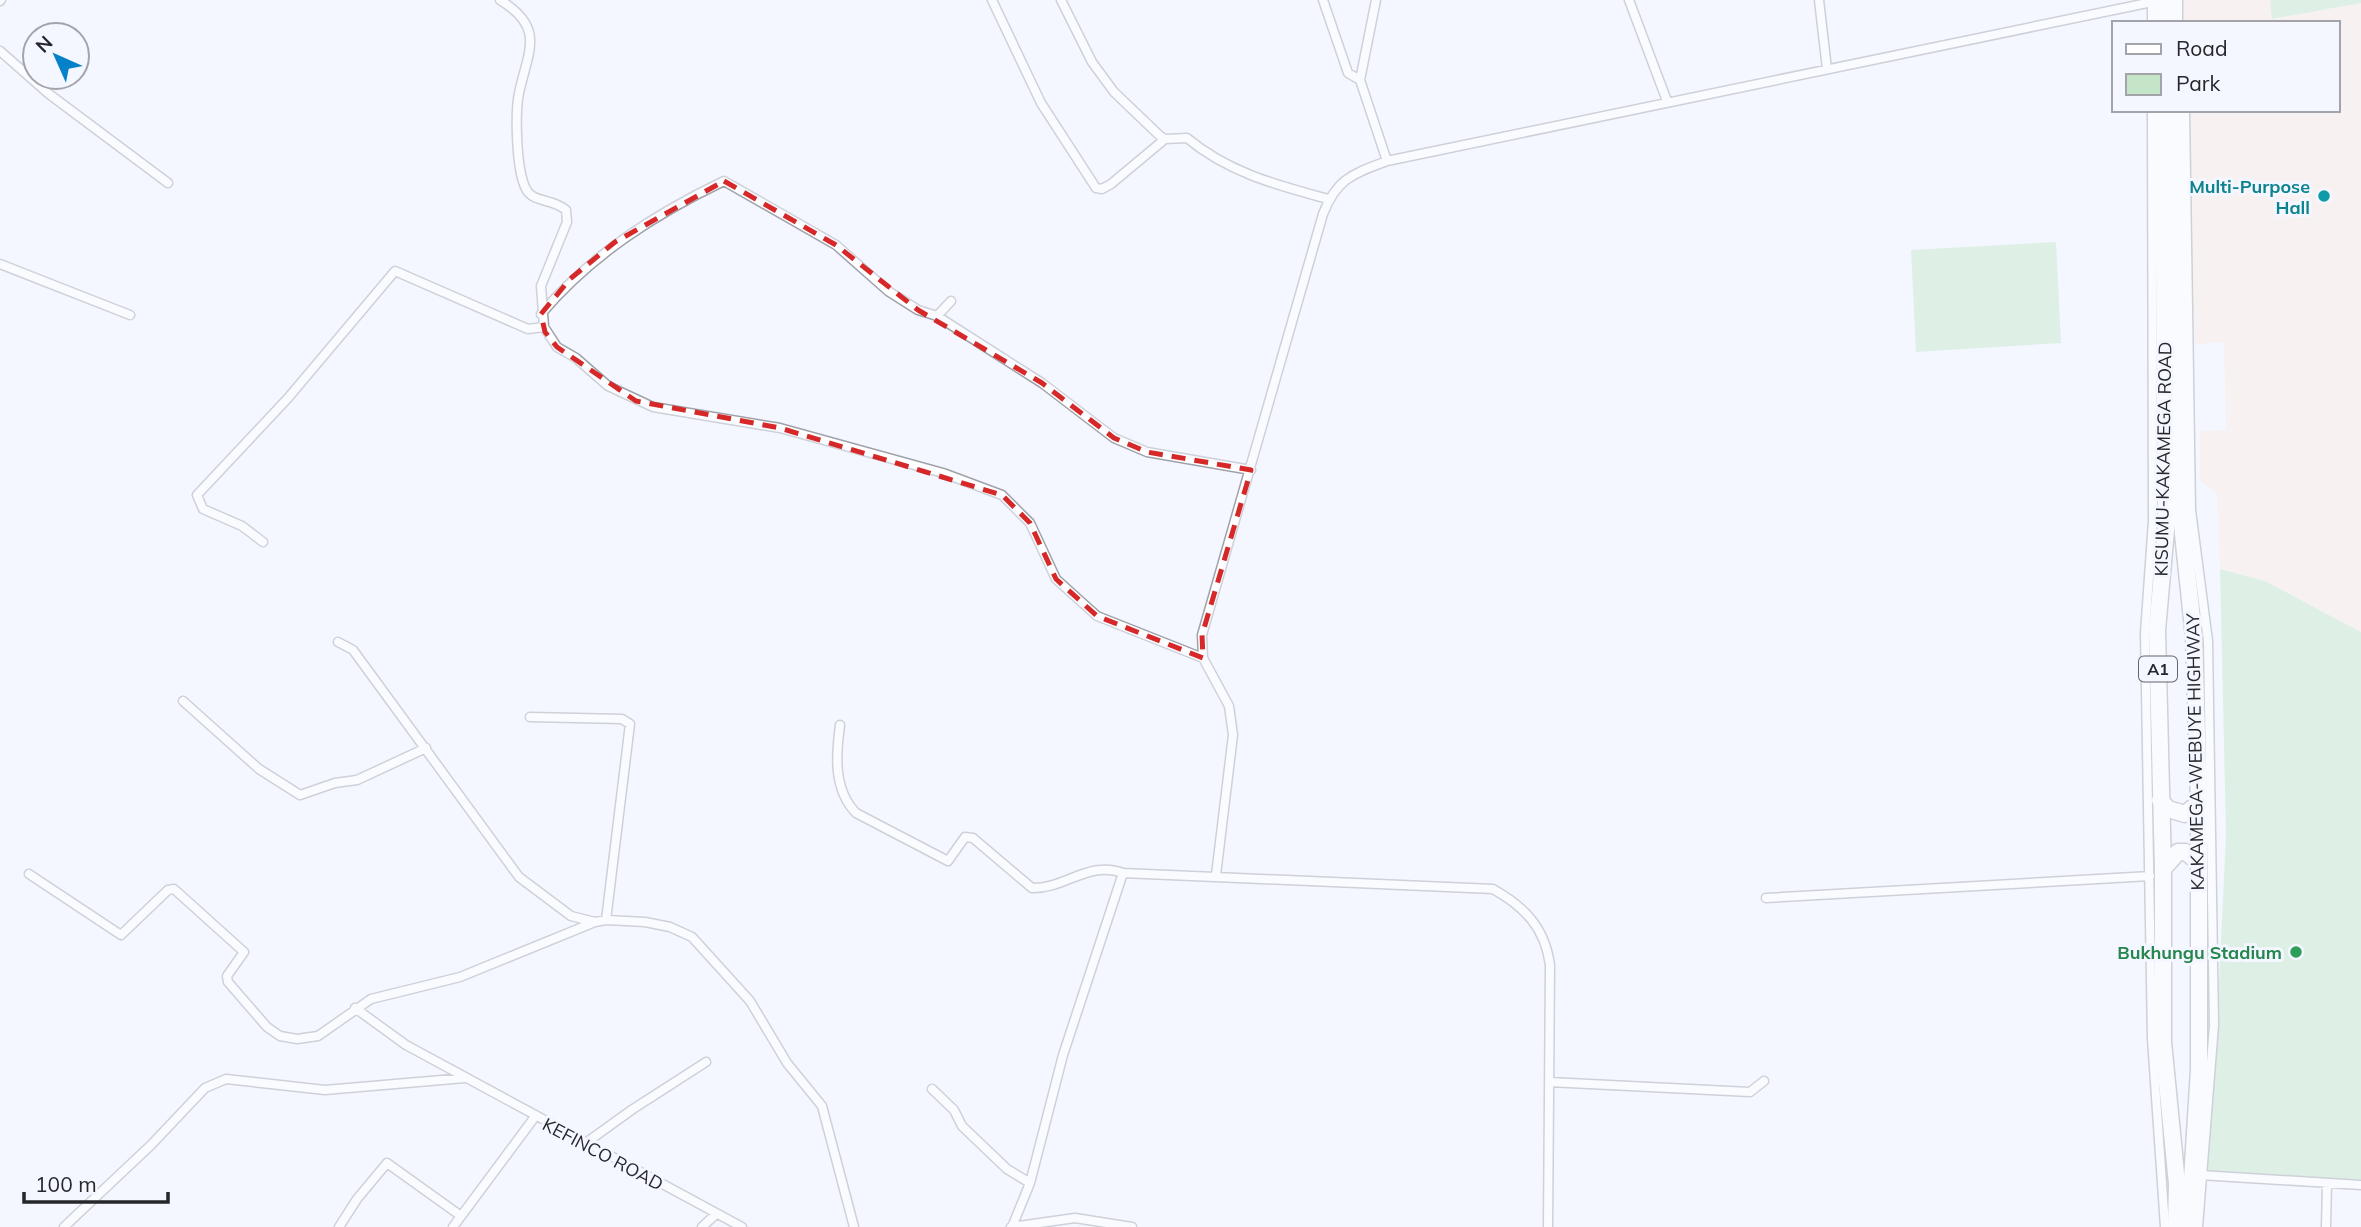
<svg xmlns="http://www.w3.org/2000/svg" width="2361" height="1227" viewBox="0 0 2361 1227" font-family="Mulish,sans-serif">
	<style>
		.education { fill: #fce8e0 }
		.green { fill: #c4e5c7 }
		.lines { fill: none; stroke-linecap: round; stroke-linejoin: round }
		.street-casing { stroke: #9fa2a9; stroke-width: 11 }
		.highway-casing { stroke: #9fa2a9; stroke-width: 19 }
		.street { stroke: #fff; stroke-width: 8 }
		.highway { stroke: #fff; stroke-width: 16 }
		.marked { fill: none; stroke: #d62828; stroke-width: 5; stroke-dasharray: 14 9; stroke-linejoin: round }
		.culture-dot { fill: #0f9aa8; stroke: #f4f7ff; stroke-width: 2.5 }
		.leisure-dot { fill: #2e9e5b; stroke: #f4f7ff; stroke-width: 2.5 }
		.labels { text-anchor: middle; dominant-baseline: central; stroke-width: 6; stroke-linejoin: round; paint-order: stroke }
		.shield { fill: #f4f7ff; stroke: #64656a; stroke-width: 2 }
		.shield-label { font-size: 16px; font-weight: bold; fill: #26272a }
		.culture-label { font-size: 18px; font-weight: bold; fill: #0d838f; stroke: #f4f7ff; text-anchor: end }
		.street-label { font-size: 18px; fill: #26272a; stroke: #f4f7ff }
		.leisure-label { font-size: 18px; font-weight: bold; fill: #27864d; stroke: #f4f7ff; text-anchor: end }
	</style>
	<rect width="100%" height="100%" fill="#f4f7ff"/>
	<path class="education" d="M 2176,0 L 2270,0 L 2273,19 L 2361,3 L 2361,632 L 2265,581 L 2220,569 L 2217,495 L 2200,480 L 2200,431 L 2226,430 L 2224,342 L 2189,345 L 2183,110 L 2338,110 L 2338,23 L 2177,23 Z"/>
	<path class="green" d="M 2270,0 L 2361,0 L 2361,3 L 2272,19 Z
		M 2056,242 L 2061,343 L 1916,352 L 1911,250 Z
		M 2220,569 L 2265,581 L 2361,632 L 2361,1184 L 2204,1180 L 2217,1024 L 2226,835 Z"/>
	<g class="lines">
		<g class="street-casing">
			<path id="street" d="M 500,0 C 546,28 528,51 519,93 C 515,113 516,170 526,189 C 533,203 552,198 566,210 L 567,222 L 541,286 L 544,327 L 557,347 L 576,358 L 608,386 L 653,407 L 780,428 L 943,473 L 1002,495 L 1030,523 L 1056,579 L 1097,616 L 1203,658
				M 992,0 L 1041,103 L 1096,188 L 1102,189 L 1111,184 L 1165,139
				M 1061,0 L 1092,62 L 1114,92 L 1160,136 L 1165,139 L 1187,138 C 1229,173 1277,185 1328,199
				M 1323,0 L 1348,73 L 1360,80
				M 1376,0 L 1360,80 L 1387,161
				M 1629,0 L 1667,101
				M 1819,0 L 1827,69
				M 2152,0 L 2152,23
				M 0,1 L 1,0
				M 0,51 L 49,94 L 168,183
				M 2152,110 L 2153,521 L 2145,633 L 2152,1039 L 2165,1227
				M 2185,110 L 2191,510 L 2208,641 L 2214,1025 L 2198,1227
				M 0,264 L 130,315
				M 541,314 C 591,255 655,214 724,181 L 836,245 L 888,291 L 918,310 L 937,316 L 1042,383 L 1114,438 L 1147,452 L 1251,470
				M 937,316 L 951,301
				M 263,542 L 242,526 L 203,509 L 197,495 L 288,398 L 395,271 L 528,329 L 544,327
				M 338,642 L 353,650 L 519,877 L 571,916 L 595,922 L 606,920 L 645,922 L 670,927 L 692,937 L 750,1001 L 787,1063 L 822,1106 L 854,1227
				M 183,701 L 259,769 L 300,795 L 335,783 L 357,780 L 426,748
				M 530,717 L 622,719 L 630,724 L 606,920
				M 840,725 C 836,755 833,789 856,813 L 948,861 L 965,837 L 973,838 L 1032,888 C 1065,889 1089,860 1123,873 L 1493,889 C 1525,907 1545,928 1550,965 L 1548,1227
				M 29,874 L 121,935 L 168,890 L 174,889 L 244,952 L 227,976 L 228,982 L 267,1027 L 280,1036 L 297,1039 L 318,1036 L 371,999 L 460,977 L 595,922
				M 1216,875 L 1233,735 L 1229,706 L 1203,658 L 1202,635 L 1323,214 C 1337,178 1353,174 1387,161 L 2152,2
				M 1766,898 L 2150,876
				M 355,1008 L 406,1045 L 742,1227
				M 1549,1082 L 1750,1092 L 1764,1081
				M 932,1089 L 954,1110 L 962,1126 L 1007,1169 L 1030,1183
				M 587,1142 L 633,1109 L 706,1062
				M 2199,1172 L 2200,1175 L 2361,1185
				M 64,1227 L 151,1145 L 205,1088 L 226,1079 L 325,1090 L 465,1078
				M 339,1227 L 357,1199 L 387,1163 L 461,1216
				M 453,1227 L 534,1118
				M 702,1227 L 715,1215
				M 1011,1227 L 1075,1218 L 1132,1227
				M 1012,1227 L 1030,1183 L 1063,1055 L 1123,873
				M 2326,1227 L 2327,1184"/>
		</g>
		<g class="highway-casing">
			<path id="highway" d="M 2174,0 L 2174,23
				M 2162,23 L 2162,0
				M 2163,110 L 2166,529 L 2157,630 L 2163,869 L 2163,1042 L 2177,1184 L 2176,1227
				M 2175,110 L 2181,515 L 2194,638 L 2199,803 L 2199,1070 L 2189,1227
				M 2160,800 L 2168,809 L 2185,814 L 2199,803
				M 2163,869 L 2178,852 L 2186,852 L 2198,862"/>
		</g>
		<use href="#street" class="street"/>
		<use href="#highway" class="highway"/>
	</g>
	<path d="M0 0H2361V1227H0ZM 724,181 L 836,245 L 918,310 L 1042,383 L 1114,438 L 1147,452 L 1251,470 L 1202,635 L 1203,658 L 1097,616 L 1056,579 L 1030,523 L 1002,495 L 780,428 L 636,401 L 557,347 L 545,332 L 541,314 L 570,279 L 615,242 Z" fill="#f4f7ff" fill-opacity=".55" fill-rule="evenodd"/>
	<path class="marked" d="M 724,181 L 836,245 L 918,310 L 1042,383 L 1114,438 L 1147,452 L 1251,470 L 1202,635 L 1203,658 L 1097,616 L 1056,579 L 1030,523 L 1002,495 L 780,428 L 636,401 L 557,347 L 545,332 L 541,314 L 570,279 L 615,242 Z"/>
	<circle class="culture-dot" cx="2324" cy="196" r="7"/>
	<circle class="leisure-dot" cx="2296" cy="952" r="7"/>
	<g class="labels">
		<rect class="shield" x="2139" y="656.5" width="38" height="25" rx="5"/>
		<g class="shield-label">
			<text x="2158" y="669">A1</text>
		</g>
		<g class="culture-label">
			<text x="2310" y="186">Multi-Purpose<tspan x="2310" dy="21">Hall</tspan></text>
		</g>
		<g class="street-label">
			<text transform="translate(2163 459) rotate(-89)">KISUMU-KAKAMEGA ROAD</text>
			<text transform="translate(2195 752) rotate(-91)">KAKAMEGA-WEBUYE HIGHWAY</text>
			<text transform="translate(603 1154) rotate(28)">KEFINCO ROAD</text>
		</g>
		<g class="leisure-label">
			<text x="2282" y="952">Bukhungu Stadium</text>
		</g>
	</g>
	<rect x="2112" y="21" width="228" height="91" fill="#f4f7ff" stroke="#a2a4aa" stroke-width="2"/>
	<rect x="2126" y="44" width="35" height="10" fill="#ffffff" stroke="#a2a4aa" stroke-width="2"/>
	<text x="2176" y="56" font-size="21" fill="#26272a">Road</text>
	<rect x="2126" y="74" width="35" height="21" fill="#c4e5c7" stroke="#a2a4aa" stroke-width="2"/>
	<text x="2176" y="91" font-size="21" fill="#26272a">Park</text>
	<g transform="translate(56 56) rotate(315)"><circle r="33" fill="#f4f7ff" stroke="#a2a4aa" stroke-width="2"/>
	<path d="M0-5L12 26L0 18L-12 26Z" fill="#0581ca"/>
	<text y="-10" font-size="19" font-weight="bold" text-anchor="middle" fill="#26272a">N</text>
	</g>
	<path d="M24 1192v10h144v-10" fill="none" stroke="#26272a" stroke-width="3.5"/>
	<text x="35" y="1192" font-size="21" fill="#26272a" stroke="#f4f7ff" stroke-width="5" paint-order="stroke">100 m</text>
</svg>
